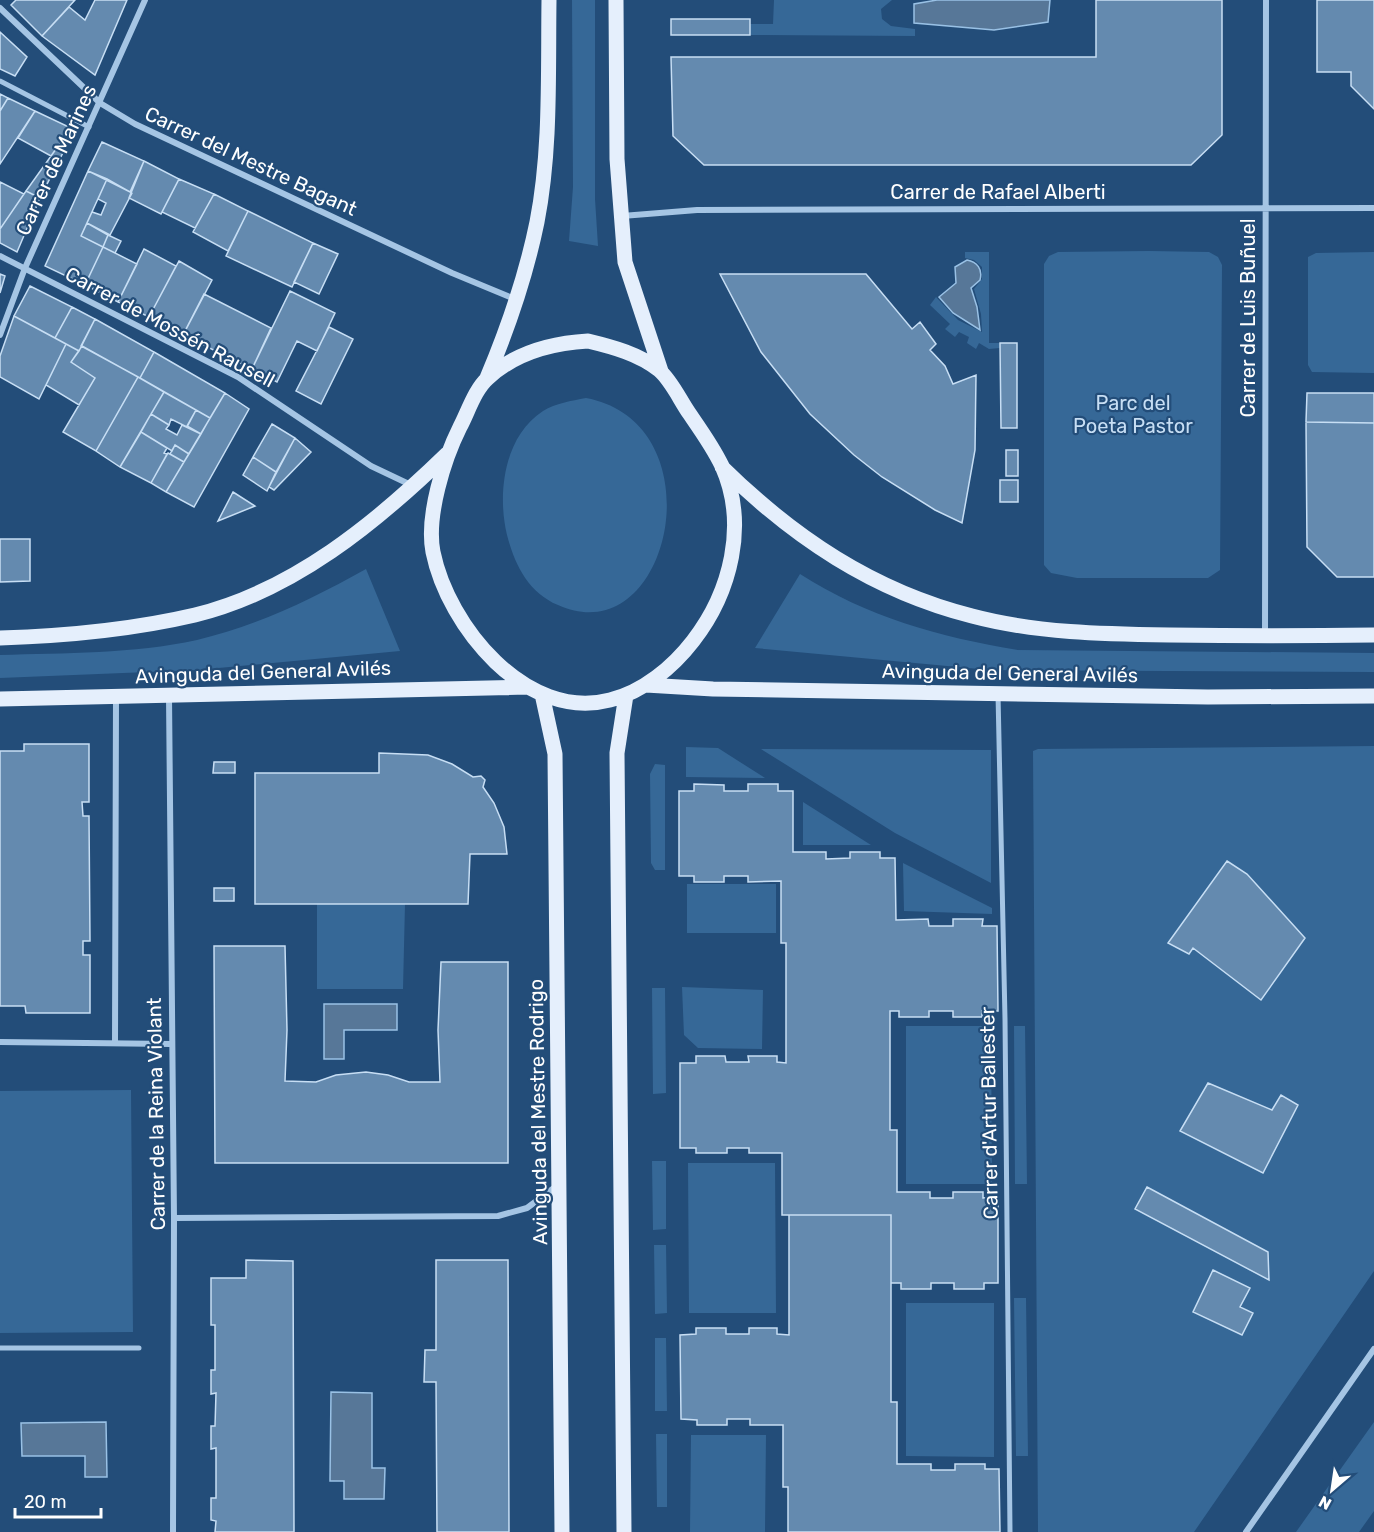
<svg xmlns="http://www.w3.org/2000/svg" width="1374" height="1532" viewBox="0 0 1374 1532" font-family="Rubik,sans-serif">
	<style>
		.green { fill: #366897 }
		.water { fill: #577798; stroke: #99c1e5; stroke-width: 1.5 }
		.building { fill: #648aaf; stroke: #c7def4; stroke-width: 1.5 }
		.lines { fill: none; stroke-linecap: round; stroke-linejoin: round }
		.pedestrian { stroke: #a5c5e4; stroke-width: 5 }
		.minor { stroke: #a5c5e4; stroke-width: 6 }
		.primary { stroke: #e5effc; stroke-width: 15 }
		.labels { text-anchor: middle; dominant-baseline: central; stroke-width: 4.5; stroke-linejoin: round; paint-order: stroke }
		.street-label { font-size: 20px; fill: #fff; stroke: #234d79 }
		.park-label { font-size: 20px; fill: #c7def4; stroke: #234d79 }
	</style>
	<rect width="100%" height="100%" fill="#234d79"/>
	<path class="green" d="M 572,0 L 595,0 L 595,199 L 598,246 L 569,241 L 573,187 Z
		M 774,0 L 892,0 L 881,9 L 882,19 L 891,26 L 915,29 L 915,36 L 750,35 L 750,24 L 773,24 Z
		M 1149,251 L 1209,252 L 1218,257 L 1222,265 L 1220,570 L 1208,578 L 1077,578 L 1051,573 L 1044,565 L 1044,264 L 1049,256 L 1058,252 Z
		M 965,252 L 989,252 L 989,343 L 1000,343 L 1000,348 L 989,349 L 979,343 L 976,349 L 967,343 L 969,337 L 959,332 L 955,337 L 945,329 L 950,324 L 930,305 L 936,297 L 958,320 L 982,332 L 981,314 L 974,289 L 982,279 L 982,267 L 974,260 L 965,258 Z
		M 1374,252 L 1374,373 L 1312,372 L 1308,365 L 1308,257 L 1316,253 Z
		M 586,398 C 720,423 671,656 558,605 C 528,592 515,565 507,535 C 497,494 504,436 543,411 C 556,403 571,401 586,398 Z
		M 366,569 L 400,651 L 197,670 L 0,678 L 0,655 C 65,653 133,654 197,640 C 257,626 312,599 366,569 Z
		M 800,574 C 867,617 939,637 1018,650 L 1374,653 L 1374,672 L 990,670 L 755,648 Z
		M 1374,746 L 1374,1271 L 1194,1532 L 1038,1532 L 1033,751 L 1038,749 Z
		M 686,747 L 718,748 L 765,778 L 686,777 Z
		M 761,749 L 991,750 L 991,883 L 895,833 Z
		M 655,764 L 665,765 L 665,870 L 655,870 L 651,863 L 650,774 Z
		M 803,802 L 871,845 L 803,845 Z
		M 903,863 L 992,908 L 992,914 L 904,911 Z
		M 687,884 L 776,884 L 776,933 L 687,933 Z
		M 317,904 L 405,904 L 403,989 L 317,989 Z
		M 682,987 L 763,990 L 762,1049 L 698,1048 L 684,1035 Z
		M 652,988 L 665,988 L 666,1093 L 653,1094 Z
		M 906,1026 L 991,1026 L 992,1184 L 906,1184 Z
		M 1014,1026 L 1025,1026 L 1027,1184 L 1015,1184 Z
		M 131,1090 L 133,1332 L 0,1333 L 0,1091 Z
		M 652,1161 L 666,1161 L 666,1229 L 653,1230 Z
		M 688,1163 L 775,1163 L 776,1313 L 689,1313 Z
		M 654,1245 L 666,1245 L 667,1313 L 655,1314 Z
		M 1014,1298 L 1026,1298 L 1028,1456 L 1016,1456 Z
		M 906,1303 L 994,1303 L 994,1457 L 906,1456 Z
		M 655,1338 L 666,1338 L 667,1411 L 655,1411 Z
		M 1374,1422 L 1374,1511 L 1359,1532 L 1296,1532 Z
		M 656,1434 L 667,1434 L 667,1507 L 657,1507 Z
		M 691,1435 L 766,1435 L 765,1532 L 690,1532 Z"/>
	<path class="water" d="M 937,0 L 1050,0 L 1048,22 L 994,30 L 914,23 L 914,4 Z
		M 967,260 C 977,262 983,269 980,280 L 971,288 L 977,307 L 980,330 L 953,313 L 939,297 L 956,283 L 955,267 Z
		M 324,1004 L 397,1004 L 397,1030 L 344,1030 L 344,1059 L 324,1059 Z
		M 331,1392 L 372,1393 L 372,1468 L 385,1468 L 384,1499 L 344,1499 L 344,1481 L 330,1481 Z
		M 106,1422 L 107,1477 L 85,1477 L 85,1456 L 22,1456 L 21,1423 Z"/>
	<path class="building" d="M 16,0 L 75,0 L 42,36 L 11,5 Z
		M 95,0 L 127,0 L 95,75 L 42,36 L 69,7 L 85,20 Z
		M 1096,0 L 1222,0 L 1222,135 L 1191,165 L 704,165 L 673,136 L 671,57 L 1096,57 Z
		M 1317,0 L 1374,0 L 1374,109 L 1351,86 L 1351,72 L 1317,72 Z
		M 671,19 L 750,19 L 750,35 L 671,35 Z
		M 0,32 L 27,57 L 15,76 L 0,69 Z
		M 0,94 L 8,98 L 0,111 Z
		M 8,98 L 35,111 L 0,164 L 0,111 Z
		M 35,111 L 71,128 L 51,156 L 18,138 Z
		M 71,128 L 75,129 L 40,198 L 26,191 Z
		M 102,142 L 144,161 L 130,192 L 88,171 Z
		M 144,161 L 179,179 L 161,214 L 129,198 Z
		M 88,171 L 107,179 L 81,236 L 103,247 L 85,285 L 45,266 Z
		M 107,179 L 132,193 L 110,235 L 87,223 L 92,212 L 101,215 L 106,203 L 98,199 Z
		M 179,179 L 214,194 L 195,228 L 162,212 Z
		M 0,182 L 24,194 L 0,229 Z
		M 26,191 L 40,198 L 17,252 L 0,243 L 0,229 Z
		M 214,194 L 248,211 L 228,251 L 193,232 Z
		M 248,211 L 313,243 L 292,287 L 226,256 Z
		M 87,223 L 108,235 L 103,247 L 81,236 Z
		M 108,235 L 121,241 L 115,253 L 103,247 Z
		M 313,243 L 338,254 L 319,294 L 294,282 Z
		M 103,247 L 137,264 L 118,302 L 85,285 Z
		M 144,249 L 176,266 L 149,317 L 118,302 Z
		M 179,261 L 212,280 L 183,335 L 149,317 Z
		M 0,274 L 5,276 L 0,293 Z
		M 720,274 L 866,274 L 912,329 L 920,322 L 936,344 L 930,350 L 945,366 L 953,384 L 976,375 L 975,450 L 962,523 L 935,510 L 882,477 L 854,455 L 810,414 L 761,352 Z
		M 30,286 L 72,307 L 55,338 L 14,316 Z
		M 290,291 L 335,313 L 317,351 L 297,341 L 277,382 L 252,369 Z
		M 204,294 L 271,328 L 252,369 L 183,335 Z
		M 72,307 L 95,319 L 79,351 L 55,338 Z
		M 14,316 L 66,344 L 39,399 L 0,377 L 0,356 Z
		M 95,319 L 154,352 L 140,378 L 81,346 Z
		M 329,327 L 353,339 L 321,404 L 296,391 Z
		M 1000,343 L 1017,343 L 1017,428 L 1001,428 Z
		M 66,344 L 79,351 L 71,362 L 95,378 L 79,405 L 46,385 Z
		M 82,346 L 138,377 L 96,451 L 63,432 L 95,378 L 71,362 Z
		M 154,352 L 225,393 L 210,418 L 140,378 Z
		M 138,377 L 164,392 L 120,467 L 96,451 Z
		M 164,392 L 196,410 L 187,427 L 171,419 L 169,425 L 151,414 Z
		M 225,393 L 249,409 L 194,507 L 166,492 Z
		M 1307,393 L 1374,393 L 1374,423 L 1306,422 Z
		M 196,410 L 210,418 L 201,434 L 187,426 Z
		M 151,414 L 169,425 L 166,429 L 177,435 L 182,425 L 201,434 L 189,454 L 175,445 L 172,451 L 141,432 Z
		M 1306,422 L 1374,423 L 1374,577 L 1337,577 L 1307,547 Z
		M 272,424 L 295,438 L 276,472 L 253,457 Z
		M 141,432 L 167,448 L 164,453 L 167,454 L 151,483 L 120,467 Z
		M 295,438 L 311,452 L 274,490 L 269,487 Z
		M 175,445 L 189,454 L 184,462 L 170,454 Z
		M 1006,450 L 1018,450 L 1018,476 L 1006,476 Z
		M 168,453 L 184,462 L 166,492 L 151,483 Z
		M 253,457 L 276,472 L 267,491 L 243,475 Z
		M 1000,480 L 1018,480 L 1018,502 L 1000,502 Z
		M 233,492 L 255,506 L 218,521 Z
		M 0,539 L 30,539 L 30,581 L 0,582 Z
		M 24,744 L 89,744 L 89,802 L 82,802 L 83,816 L 89,816 L 90,941 L 83,941 L 83,955 L 90,955 L 90,1013 L 26,1013 L 25,1006 L 0,1006 L 0,751 L 24,751 Z
		M 379,753 L 428,755 L 452,764 L 473,777 L 481,776 L 485,780 L 483,787 L 494,803 L 504,827 L 507,854 L 470,854 L 468,904 L 255,904 L 255,773 L 379,773 Z
		M 214,762 L 235,762 L 235,773 L 213,773 Z
		M 694,784 L 724,785 L 724,791 L 748,791 L 748,784 L 778,784 L 778,791 L 793,791 L 793,852 L 826,852 L 826,859 L 850,858 L 850,852 L 880,852 L 880,858 L 895,858 L 896,920 L 928,919 L 929,926 L 953,926 L 953,919 L 983,919 L 982,926 L 997,926 L 998,1011 L 982,1011 L 982,1017 L 953,1017 L 953,1011 L 929,1011 L 929,1017 L 899,1017 L 899,1011 L 890,1011 L 890,1130 L 897,1130 L 897,1192 L 930,1192 L 930,1198 L 953,1198 L 953,1192 L 983,1192 L 983,1198 L 998,1197 L 998,1283 L 984,1283 L 984,1289 L 954,1289 L 954,1283 L 931,1283 L 931,1289 L 901,1289 L 901,1283 L 891,1283 L 891,1215 L 782,1215 L 782,1153 L 749,1153 L 749,1148 L 727,1148 L 727,1153 L 696,1153 L 696,1148 L 680,1148 L 680,1063 L 696,1063 L 696,1056 L 725,1056 L 726,1062 L 749,1062 L 748,1056 L 777,1056 L 777,1062 L 786,1063 L 786,943 L 781,943 L 781,881 L 748,882 L 748,876 L 724,876 L 724,882 L 694,882 L 694,876 L 679,876 L 679,791 L 694,791 Z
		M 1227,861 L 1247,874 L 1305,938 L 1261,1000 L 1193,948 L 1189,954 L 1168,943 Z
		M 214,888 L 234,888 L 234,901 L 214,901 Z
		M 214,946 L 285,946 L 287,1030 L 285,1081 L 316,1082 L 336,1075 L 366,1072 L 388,1075 L 409,1082 L 440,1082 L 438,1030 L 441,962 L 508,962 L 508,1163 L 215,1163 Z
		M 1208,1083 L 1272,1110 L 1281,1095 L 1298,1105 L 1263,1173 L 1180,1131 Z
		M 1147,1187 L 1268,1252 L 1269,1280 L 1135,1209 Z
		M 789,1215 L 891,1215 L 891,1402 L 897,1402 L 897,1464 L 931,1464 L 931,1470 L 955,1470 L 955,1464 L 985,1464 L 985,1469 L 999,1469 L 1000,1532 L 788,1532 L 788,1487 L 783,1487 L 783,1425 L 750,1425 L 750,1419 L 727,1419 L 727,1425 L 697,1425 L 697,1420 L 681,1419 L 680,1335 L 696,1334 L 696,1328 L 726,1328 L 726,1334 L 749,1334 L 749,1328 L 777,1328 L 777,1334 L 789,1335 Z
		M 246,1260 L 293,1261 L 294,1532 L 215,1532 L 216,1521 L 211,1520 L 211,1498 L 216,1498 L 216,1448 L 211,1449 L 211,1426 L 215,1426 L 216,1393 L 211,1394 L 211,1370 L 215,1370 L 215,1325 L 211,1325 L 211,1278 L 246,1278 Z
		M 436,1260 L 508,1260 L 509,1532 L 437,1532 L 436,1382 L 424,1382 L 425,1350 L 436,1350 Z
		M 1213,1270 L 1250,1288 L 1240,1307 L 1253,1313 L 1242,1335 L 1193,1312 Z"/>
	<g class="lines">
		<path class="pedestrian" d="M 0,81 L 89,127
			M 998,694 L 1005,1019 L 1010,1532
			M 0,1348 L 139,1348"/>
		<path class="minor" d="M 0,8 L 100,103 L 135,124 L 452,273 L 517,300
			M 622,216 L 697,210 L 1374,208
			M 0,256 L 238,377 L 371,466 L 411,485
			M 0,335 L 25,268 L 145,0
			M 1265,635 L 1266,0
			M 169,696 L 174,1218 L 173,1532
			M 0,1042 L 171,1044
			M 115,1043 L 116,698
			M 174,1218 L 498,1216 L 527,1208 L 558,1185
			M 1246,1532 L 1374,1349"/>
		<path class="primary" d="M 616,0 L 617,159 L 625,262 L 661,371
			M 588,341 C 613,347 639,354 659,370 C 671,380 680,400 689,413 C 700,429 713,447 722,466 C 748,524 731,592 693,641 C 673,667 643,692 610,700 C 526,722 448,626 433,552 C 426,516 444,459 460,427 C 468,412 475,389 488,378 C 515,353 553,343 588,341 Z
			M 487,378 C 508,328 526,276 537,222 C 551,150 548,74 549,0
			M 722,467 C 793,537 873,591 972,616 C 1036,633 1104,634 1170,635 C 1238,636 1306,636 1374,635
			M 0,638 C 65,636 131,630 195,615 C 293,591 376,523 447,454
			M 646,685 L 713,689 L 1208,697 L 1374,696
			M 542,694 L 555,754 L 562,1532
			M 0,699 L 527,687
			M 624,1532 L 617,753 L 626,695"/>
	</g>
	<g class="labels">
		<g class="street-label">
			<text transform="translate(56 160) rotate(-65)">Carrer de Marines</text>
			<text transform="translate(251 161) rotate(25)">Carrer del Mestre Bagant</text>
			<text x="998" y="192">Carrer de Rafael Alberti</text>
			<text transform="translate(1248 318) rotate(-90)">Carrer de Luis Buñuel</text>
			<text transform="translate(170 327) rotate(28)">Carrer de Mossén Rausell</text>
			<text transform="translate(263 672) rotate(-2)">Avinguda del General Avilés</text>
			<text transform="translate(1010 673) rotate(1)">Avinguda del General Avilés</text>
			<text transform="translate(538 1112) rotate(-91)">Avinguda del Mestre Rodrigo</text>
			<text transform="translate(989 1113) rotate(-91)">Carrer d'Artur Ballester</text>
			<text transform="translate(156 1114) rotate(-91)">Carrer de la Reina Violant</text>
		</g>
		<g class="park-label">
			<text x="1133" y="403">Parc del<tspan x="1133" dy="23">Poeta Pastor</tspan></text>
		</g>
	</g>
	<g transform="translate(1332 1490) rotate(209)" stroke="#234d79" stroke-width="4.5" paint-order="stroke">
	<path d="M0-4.5L10 22L0 15L-10 22Z" fill="#ffffff"/>
	<text y="-9" font-size="16" font-weight="bold" text-anchor="middle" fill="#ffffff">N</text>
	</g>
	<path d="M15 1508v9h86v-9" fill="none" stroke="#ffffff" stroke-width="3"/>
	<text x="24" y="1508" font-size="18" fill="#ffffff" stroke="#234d79" stroke-width="4.5" paint-order="stroke">20 m</text>
</svg>
